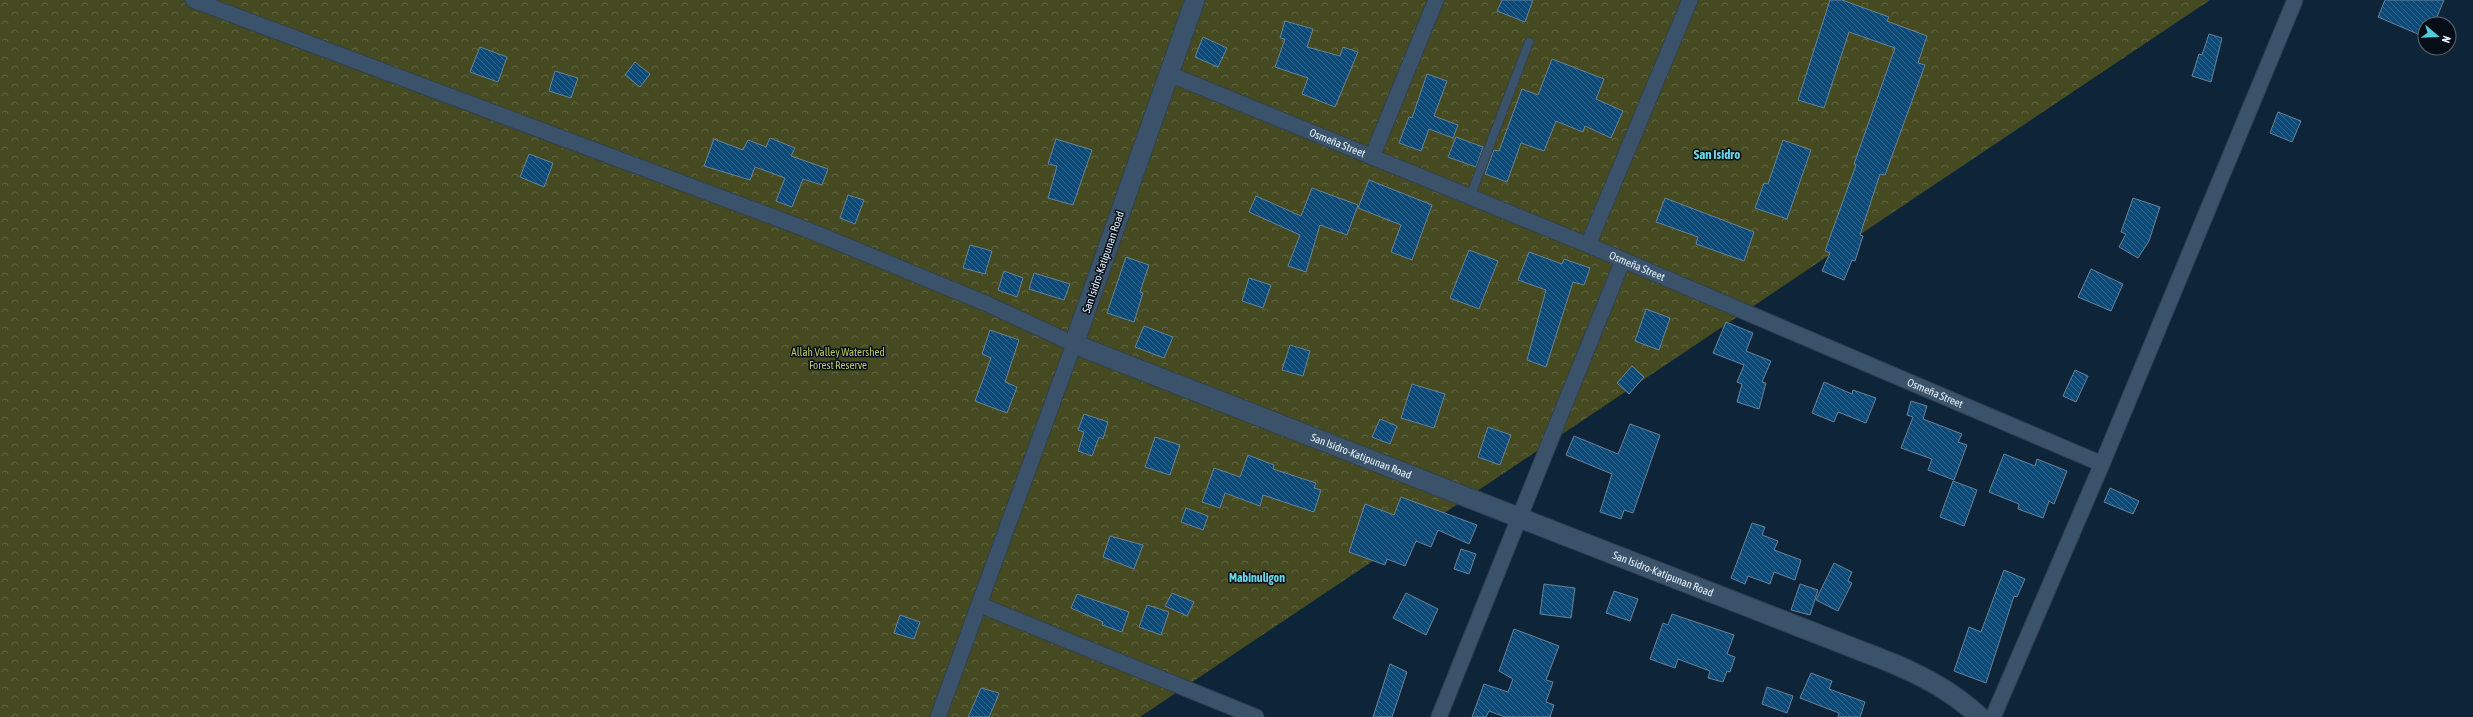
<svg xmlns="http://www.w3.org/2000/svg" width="2473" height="717" viewBox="0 0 2473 717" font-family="'Asap Condensed',sans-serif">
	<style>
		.park { fill: url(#park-crowns) }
		.building { fill: url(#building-back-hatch); stroke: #68829a }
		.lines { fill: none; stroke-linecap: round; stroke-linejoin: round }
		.service-casing { stroke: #334050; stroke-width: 10 }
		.minor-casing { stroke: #334050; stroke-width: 17 }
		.tertiary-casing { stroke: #334050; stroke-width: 21 }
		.service { stroke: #3b536a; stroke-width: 8 }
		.minor { stroke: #3b536a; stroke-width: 15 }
		.tertiary { stroke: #3b536a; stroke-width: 19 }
		.labels { text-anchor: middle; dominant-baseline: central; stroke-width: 3; stroke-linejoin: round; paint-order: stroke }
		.street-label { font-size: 11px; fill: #e7f3fd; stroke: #050d16 }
		.park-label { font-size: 11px; fill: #bdc964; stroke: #050d16 }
		.neighbourhood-label { font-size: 12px; font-weight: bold; fill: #6bd6e1; stroke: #050d16 }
		.quarter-label { font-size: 13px; font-weight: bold; fill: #6bd6e1; stroke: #050d16 }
	</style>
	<defs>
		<pattern id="park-crowns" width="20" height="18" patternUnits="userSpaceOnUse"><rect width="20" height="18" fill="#454a20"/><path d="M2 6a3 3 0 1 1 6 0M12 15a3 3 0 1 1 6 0" fill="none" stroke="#606541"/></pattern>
		<pattern id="building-back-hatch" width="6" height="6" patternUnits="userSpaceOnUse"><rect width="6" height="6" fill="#0d4a78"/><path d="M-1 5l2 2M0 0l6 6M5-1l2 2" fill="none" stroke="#30658c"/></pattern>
	</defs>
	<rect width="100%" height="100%" fill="#0e2539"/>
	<path class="park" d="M 0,0 L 2210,0 L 1140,717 L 0,717 Z"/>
	<path class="building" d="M 1502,0 L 1533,0 L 1525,22 L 1497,11 Z
		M 1830,0 L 1842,0 L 1889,17 L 1887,21 L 1927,36 L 1918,63 L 1925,65 L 1885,175 L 1880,174 L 1860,235 L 1863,236 L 1855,261 L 1852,260 L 1844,280 L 1822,271 L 1830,253 L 1825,251 L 1856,165 L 1854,164 L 1895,48 L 1849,32 L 1824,108 L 1798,100 Z
		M 2385,0 L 2444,0 L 2434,24 L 2425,24 L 2425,37 L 2378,17 Z
		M 1285,21 L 1313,29 L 1307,47 L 1340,56 L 1343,47 L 1358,52 L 1335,107 L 1302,94 L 1308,78 L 1275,67 L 1285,39 L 1280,38 Z
		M 2209,34 L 2222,38 L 2211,82 L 2192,76 L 2199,54 L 2202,55 Z
		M 1203,37 L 1227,48 L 1218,67 L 1195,57 Z
		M 480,47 L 507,57 L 498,82 L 470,72 Z
		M 1552,59 L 1604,79 L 1596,99 L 1623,111 L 1611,138 L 1585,126 L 1583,132 L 1556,121 L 1544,151 L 1521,143 L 1507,182 L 1485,174 L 1494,150 L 1499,151 L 1522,89 L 1538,95 Z
		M 635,62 L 650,74 L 640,87 L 625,75 Z
		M 555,71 L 578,78 L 571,98 L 549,91 Z
		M 1427,74 L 1447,81 L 1434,116 L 1458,125 L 1453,138 L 1429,129 L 1421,151 L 1399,143 L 1409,117 L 1412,118 Z
		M 2278,112 L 2301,121 L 2292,142 L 2270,133 Z
		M 1456,137 L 1483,147 L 1476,167 L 1448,157 Z
		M 770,138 L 795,148 L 791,156 L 828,169 L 822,185 L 803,179 L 792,207 L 776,201 L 785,178 L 755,167 L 750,180 L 704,166 L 714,139 L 743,150 L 748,140 L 766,147 Z
		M 1056,139 L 1092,150 L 1073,205 L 1048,198 L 1057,166 L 1048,164 Z
		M 1783,140 L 1811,150 L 1787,219 L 1755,208 L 1764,183 L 1768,184 Z
		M 529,154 L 553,163 L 544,187 L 520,177 Z
		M 1369,180 L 1432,205 L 1412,260 L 1391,252 L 1401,225 L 1358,208 Z
		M 1312,188 L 1358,205 L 1347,235 L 1320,225 L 1306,272 L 1288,266 L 1300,235 L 1249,212 L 1256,196 L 1301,216 Z
		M 848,195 L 864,200 L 855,224 L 840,218 Z
		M 1665,198 L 1754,232 L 1744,261 L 1696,244 L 1698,237 L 1656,222 Z
		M 2133,198 L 2160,207 L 2149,241 L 2138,258 L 2119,247 L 2126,234 L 2121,232 Z
		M 970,245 L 992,251 L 985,274 L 963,268 Z
		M 1469,250 L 1498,261 L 1479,309 L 1450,298 Z
		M 1529,252 L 1562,264 L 1564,259 L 1590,268 L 1584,285 L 1573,282 L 1546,367 L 1527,360 L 1546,290 L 1518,280 Z
		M 1126,257 L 1149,265 L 1140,292 L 1143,293 L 1134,322 L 1107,313 Z
		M 2091,269 L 2123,284 L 2111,311 L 2078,297 Z
		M 1004,271 L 1023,278 L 1017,297 L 998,290 Z
		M 1034,273 L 1070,284 L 1064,300 L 1029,289 Z
		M 1249,278 L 1271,285 L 1263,308 L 1242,301 Z
		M 1646,309 L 1670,318 L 1659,350 L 1635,341 Z
		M 1726,322 L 1753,333 L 1746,351 L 1771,361 L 1762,382 L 1766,383 L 1759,409 L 1737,402 L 1742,384 L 1737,382 L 1744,365 L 1713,353 Z
		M 1144,326 L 1173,337 L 1164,358 L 1135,347 Z
		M 990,330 L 1019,340 L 1005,382 L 1017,387 L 1007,413 L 975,401 L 991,358 L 982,354 Z
		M 1290,345 L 1310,351 L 1303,376 L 1282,370 Z
		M 1632,366 L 1644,377 L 1629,394 L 1617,383 Z
		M 2075,370 L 2088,376 L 2076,402 L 2063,396 Z
		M 1824,382 L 1852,394 L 1853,390 L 1876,398 L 1866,423 L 1838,412 L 1834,422 L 1812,413 Z
		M 1412,384 L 1445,394 L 1434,428 L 1401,418 Z
		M 1911,401 L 1927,406 L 1923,419 L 1962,434 L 1958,442 L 1967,445 L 1954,480 L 1928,470 L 1932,459 L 1901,448 L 1913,417 L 1907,415 Z
		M 1084,414 L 1108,422 L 1103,439 L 1099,437 L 1092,456 L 1078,451 L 1084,432 L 1078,430 Z
		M 1380,419 L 1397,426 L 1390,444 L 1372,437 Z
		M 1630,424 L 1660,435 L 1633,513 L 1624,510 L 1621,519 L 1600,512 L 1612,474 L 1566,455 L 1574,436 L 1618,454 Z
		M 1488,427 L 1511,435 L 1500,465 L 1478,457 Z
		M 1155,437 L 1180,445 L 1170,475 L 1145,467 Z
		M 2004,454 L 2035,466 L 2037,459 L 2067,471 L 2054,504 L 2049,501 L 2043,518 L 2018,509 L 2019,504 L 1989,492 Z
		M 1248,455 L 1274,465 L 1273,469 L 1316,483 L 1314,488 L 1321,490 L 1314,512 L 1263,495 L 1260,506 L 1225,493 L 1220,508 L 1202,502 L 1214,468 L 1240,477 Z
		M 1953,481 L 1977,490 L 1964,526 L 1940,517 Z
		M 2110,488 L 2139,501 L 2133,514 L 2104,502 Z
		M 1401,497 L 1477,525 L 1469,544 L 1438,530 L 1431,547 L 1416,541 L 1405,566 L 1387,559 L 1385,565 L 1349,552 L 1365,504 L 1394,515 Z
		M 1186,508 L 1208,516 L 1203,530 L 1181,522 Z
		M 1752,523 L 1765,527 L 1762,535 L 1778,541 L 1774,550 L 1801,560 L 1795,580 L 1774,572 L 1770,584 L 1748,576 L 1745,584 L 1731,578 Z
		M 1110,536 L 1143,545 L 1134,569 L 1103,557 Z
		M 1461,549 L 1476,554 L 1469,574 L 1454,569 Z
		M 1834,563 L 1852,572 L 1848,581 L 1852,583 L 1838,611 L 1816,600 Z
		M 2004,570 L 2025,579 L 2017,597 L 2014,596 L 1986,683 L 1954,671 L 1969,627 L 1981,632 Z
		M 1544,584 L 1575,588 L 1571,618 L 1540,614 Z
		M 1800,584 L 1818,590 L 1810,615 L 1791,610 Z
		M 1614,591 L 1638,599 L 1630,621 L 1606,613 Z
		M 1172,593 L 1194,602 L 1187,616 L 1165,606 Z
		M 1406,593 L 1438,609 L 1426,635 L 1393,618 Z
		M 1077,594 L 1129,612 L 1122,632 L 1102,625 L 1103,622 L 1071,608 Z
		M 1147,605 L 1169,612 L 1161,635 L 1139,627 Z
		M 1672,614 L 1734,635 L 1727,654 L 1735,657 L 1730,672 L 1727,671 L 1723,682 L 1708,678 L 1710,671 L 1678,659 L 1675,668 L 1650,659 L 1663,623 L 1668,625 Z
		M 900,615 L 920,622 L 914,639 L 894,633 Z
		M 1514,629 L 1559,646 L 1546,680 L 1553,682 L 1546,702 L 1554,705 L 1550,717 L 1505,717 L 1489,711 L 1486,717 L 1472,717 L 1484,684 L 1508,692 L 1513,679 L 1499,671 Z
		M 1390,664 L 1407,672 L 1392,717 L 1373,717 Z
		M 1811,673 L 1832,681 L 1829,689 L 1865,702 L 1860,717 L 1838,717 L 1839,713 L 1800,698 Z
		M 1767,687 L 1793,696 L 1787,713 L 1762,704 Z
		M 981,688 L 999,693 L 996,701 L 989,717 L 968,717 Z"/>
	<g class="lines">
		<g class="service-casing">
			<path id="service" d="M 1470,197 L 1529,42"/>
		</g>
		<g class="minor-casing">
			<g id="minor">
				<path d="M 193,0 L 808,230 L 985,303 L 1074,344 L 938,717"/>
				<path id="s1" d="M 1169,74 L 1588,245 L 2102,464"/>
				<path d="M 1372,157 L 1436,0"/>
				<path d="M 1588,245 L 1690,0"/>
				<path d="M 980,605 L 1256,717"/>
				<path d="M 1439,717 L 1623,260"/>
				<path d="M 1993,717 L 2102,464 L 2295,0"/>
			</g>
		</g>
		<g class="tertiary-casing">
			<g id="tertiary">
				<path id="s2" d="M 1195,0 L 1074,344 L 1892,663 C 1925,677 1953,692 1980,717"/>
			</g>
		</g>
		<use href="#service" class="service"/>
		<use href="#minor" class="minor"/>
		<use href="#tertiary" class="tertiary"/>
	</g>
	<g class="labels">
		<g class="street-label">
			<text stroke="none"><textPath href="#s1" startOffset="182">Osmeña Street</textPath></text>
			<text transform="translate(1103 262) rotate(-71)">San Isidro-Katipunan Road</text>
			<text stroke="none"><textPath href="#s1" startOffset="506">Osmeña Street</textPath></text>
			<text stroke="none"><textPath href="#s1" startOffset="830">Osmeña Street</textPath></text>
			<text stroke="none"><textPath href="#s2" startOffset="673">San Isidro-Katipunan Road</textPath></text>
			<text stroke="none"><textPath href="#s2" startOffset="997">San Isidro-Katipunan Road</textPath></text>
		</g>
		<g class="park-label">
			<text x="838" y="352">Allah Valley Watershed<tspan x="838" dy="13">Forest Reserve</tspan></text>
		</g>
		<g class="neighbourhood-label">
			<text x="1257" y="578">Mabinuligon</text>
		</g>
		<g class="quarter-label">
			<text x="1717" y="154">San Isidro</text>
		</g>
	</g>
	<g transform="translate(2437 36) rotate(109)"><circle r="19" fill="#050d16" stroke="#5f6972"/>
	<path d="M0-3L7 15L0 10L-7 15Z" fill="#52cbd7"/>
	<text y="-6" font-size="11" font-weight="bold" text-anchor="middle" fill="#e7f3fd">N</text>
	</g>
</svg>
